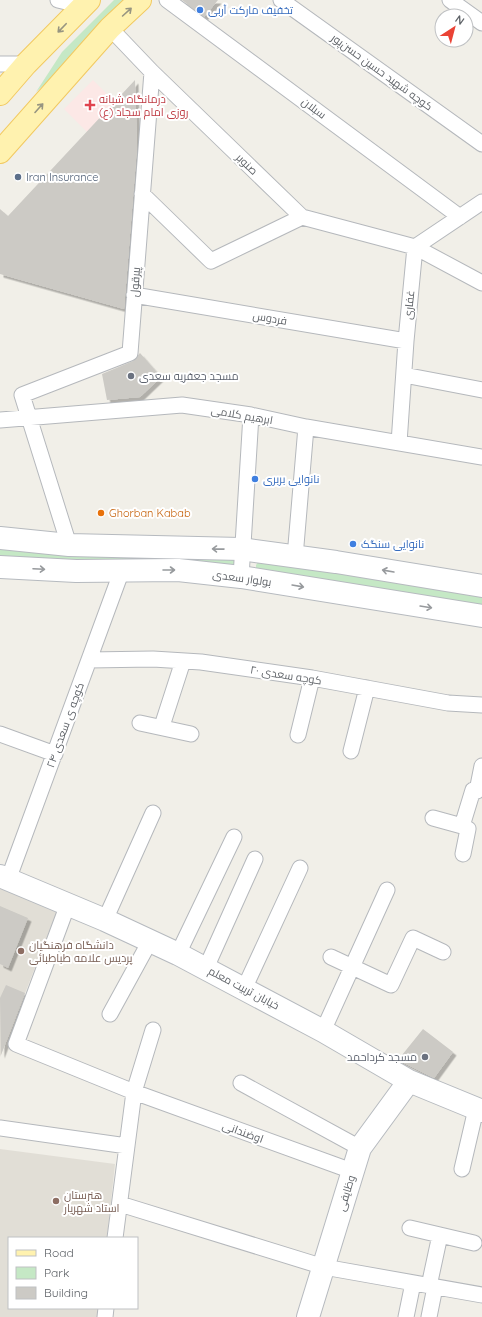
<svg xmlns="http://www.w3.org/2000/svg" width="482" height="1317" viewBox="0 0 482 1317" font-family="Quicksand,Cairo,sans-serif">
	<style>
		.education { fill: #e1ded6 }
		.medical { fill: #fce8e6 }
		.green { fill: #c5e8c5 }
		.building { fill: #cccac5; filter: url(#shadow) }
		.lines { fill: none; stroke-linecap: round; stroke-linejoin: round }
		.street-casing { stroke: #b5b8bc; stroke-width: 17 }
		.secondary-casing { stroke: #b6babf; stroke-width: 24 }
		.primary-casing { stroke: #f2c960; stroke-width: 24 }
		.street { stroke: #fff; stroke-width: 15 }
		.secondary { stroke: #fff; stroke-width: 22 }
		.primary { stroke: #fff2af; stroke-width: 22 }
		.oneway { stroke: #979581 }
		.oneway2 { stroke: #979a9d }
		.shop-dot { fill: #3f7fe0; stroke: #fff; stroke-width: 1.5 }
		.health-dot { fill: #e0444e; stroke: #fff; stroke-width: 1.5 }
		.service-dot { fill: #5c6f8a; stroke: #fff; stroke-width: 1.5 }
		.worship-dot { fill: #6b7280; stroke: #fff; stroke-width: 1.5 }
		.food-dot { fill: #e8710a; stroke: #fff; stroke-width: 1.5 }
		.education-dot { fill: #8d6e63; stroke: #fff; stroke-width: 1.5 }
		.labels { text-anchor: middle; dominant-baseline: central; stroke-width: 4; stroke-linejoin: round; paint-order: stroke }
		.shop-label { font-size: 11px; fill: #366cbe; stroke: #fff; text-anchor: start }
		.street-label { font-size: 11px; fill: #5f6368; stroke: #fff }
		.health-label { font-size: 11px; fill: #be3a42; stroke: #fff; text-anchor: start }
		.service-label { font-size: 11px; fill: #4e5e75; stroke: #fff; text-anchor: start }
		.worship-label { font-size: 11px; fill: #5b616d; stroke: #fff; text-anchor: start }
		.food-label { font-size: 11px; fill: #c56008; stroke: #fff; text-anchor: start }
		.education-label { font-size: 11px; fill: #785e54; stroke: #fff; text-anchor: start }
	</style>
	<defs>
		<filter id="shadow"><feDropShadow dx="3.5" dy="3.5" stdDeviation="0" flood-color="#0004"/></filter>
	</defs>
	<rect width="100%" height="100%" fill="#f1efe8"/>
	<path class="education" d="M 0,885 L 58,909 L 0,1057 Z
		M 0,1149 L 115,1164 L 107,1238 L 9,1238 L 9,1308 L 98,1308 L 97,1317 L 0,1317 Z"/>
	<path class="medical" d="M 93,80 L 115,102 L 87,132 L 64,109 Z"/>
	<path class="green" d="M 114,0 L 130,0 L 74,58 L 36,92 L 62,52 Z
		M 0,549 L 24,552 L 232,557 L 235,560 L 236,566 L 0,559 Z
		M 259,561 L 482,597 L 482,606 L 256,568 L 256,565 Z"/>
	<path class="building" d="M 182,0 L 218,0 L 204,17 Z
		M 135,80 L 137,147 L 124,309 L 0,274 L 0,209 L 8,216 Z
		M 140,353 L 161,377 L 140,397 L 107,400 L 102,374 L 133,361 Z
		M 0,906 L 28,918 L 8,968 L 0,964 Z
		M 6,985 L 25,993 L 1,1055 L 0,998 Z
		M 423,1029 L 453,1052 L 434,1078 L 398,1060 Z"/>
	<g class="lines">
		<g class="street-casing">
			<path id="street" d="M 58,0 L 83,6
				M 167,0 L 460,217
				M 281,0 L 482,144
				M 450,0 L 482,23
				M 110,28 L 152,72 L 302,217 L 415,247 L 482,283
				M 0,64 L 26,64
				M 142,194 L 211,261 L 302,217
				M 134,295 L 406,341
				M 404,375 L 482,390
				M 0,420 L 182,405 L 251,415 L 306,427 L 482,457
				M 399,443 L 406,341 L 415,247 L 482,202
				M 69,545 L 22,395 L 130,353 L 152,72
				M 295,557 L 306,427
				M 241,577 L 251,415
				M 89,660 L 153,659 L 201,662 L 312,678 L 448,703 L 482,705
				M 140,723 L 191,734
				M 162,726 L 183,661
				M 0,734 L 55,754
				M 298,735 L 312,678
				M 351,751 L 367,688
				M 433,818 L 462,826
				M 463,854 L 468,829 L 462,826 L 473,790 L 477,791 L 482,766
				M 8,880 L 122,570
				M 68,904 L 16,1044 L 134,1092 L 352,1171
				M 105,920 L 153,813
				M 178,954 L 234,837
				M 331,957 L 391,985 L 413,938 L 443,952
				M 206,968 L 255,859
				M 244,989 L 300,868
				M 110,1014 L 150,941
				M 323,1031 L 387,890
				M 241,1083 L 360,1148
				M 0,1128 L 127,1146
				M 462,1169 L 476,1109
				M 120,1204 L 324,1267 L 482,1295
				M 410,1228 L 474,1243
				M 115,1238 L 134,1092 L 153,1030
				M 429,1286 L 440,1235
				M 105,1317 L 106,1308
				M 406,1317 L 413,1283
				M 429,1317 L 435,1287"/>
		</g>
		<g class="secondary-casing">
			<path id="secondary" d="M 0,538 L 69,545 L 241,549 L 336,562 L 482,586
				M 0,567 L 76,571 L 178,570 L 241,577 L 482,616
				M 0,876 L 105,920 L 178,954 L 323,1031 L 409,1081 L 482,1111
				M 308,1317 L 360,1148 L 409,1081"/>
		</g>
		<g class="primary-casing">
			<path id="primary" d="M 0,94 L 26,64 L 89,0
				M 0,152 L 110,28 L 140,0"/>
		</g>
		<use href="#street" class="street"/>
		<use href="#secondary" class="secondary"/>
		<use href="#primary" class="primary"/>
	</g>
	<defs><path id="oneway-shaft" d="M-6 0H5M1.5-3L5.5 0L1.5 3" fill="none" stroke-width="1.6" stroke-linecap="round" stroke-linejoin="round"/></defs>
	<g class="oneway">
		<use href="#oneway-shaft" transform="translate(127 12) rotate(-42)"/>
		<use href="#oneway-shaft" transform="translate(62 28) rotate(134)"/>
		<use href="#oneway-shaft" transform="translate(39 108) rotate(-48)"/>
	</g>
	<g class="oneway2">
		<use href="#oneway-shaft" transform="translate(218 549) rotate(-179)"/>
		<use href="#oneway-shaft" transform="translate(39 569) rotate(3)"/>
		<use href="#oneway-shaft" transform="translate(169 570)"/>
		<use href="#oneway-shaft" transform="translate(388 571) rotate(-170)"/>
		<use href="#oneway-shaft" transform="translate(298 586) rotate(10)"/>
		<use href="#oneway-shaft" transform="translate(426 607) rotate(9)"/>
	</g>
	<g class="shop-dot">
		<circle cx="200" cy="10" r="4"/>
		<circle cx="255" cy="479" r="4"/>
		<circle cx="353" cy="544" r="4"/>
	</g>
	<path class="health-dot" d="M88 99h4v4h4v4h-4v4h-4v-4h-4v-4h4z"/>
	<circle class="service-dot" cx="18" cy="177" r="4"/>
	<g class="worship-dot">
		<circle cx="131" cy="376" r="4"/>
		<circle cx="425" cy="1057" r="4"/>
	</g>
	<circle class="food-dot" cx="101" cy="513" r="4"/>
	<g class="education-dot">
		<circle cx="21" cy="951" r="4"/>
		<circle cx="56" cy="1201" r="4"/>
	</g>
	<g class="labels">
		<g class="shop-label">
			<text x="208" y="10">تخفیف مارکت آربی</text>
			<text x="263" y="479">نانوایی بربری</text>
			<text x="361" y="544">نانوایی سنگک</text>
		</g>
		<g class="street-label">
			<text transform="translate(382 72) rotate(36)">کوچه شهید حسین حسن‌پور</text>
			<text transform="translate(314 108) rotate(37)">سبلان</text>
			<text transform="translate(247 164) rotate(44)">صنوبر</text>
			<text transform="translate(135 282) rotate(-86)">پیرقول</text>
			<text transform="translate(409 305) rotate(-84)">غفاری</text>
			<text transform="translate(270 318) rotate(10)">فردوس</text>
			<text transform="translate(242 415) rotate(10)">ابرهیم کلامی</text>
			<text transform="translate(242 578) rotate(8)">بولوار سعدی</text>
			<text transform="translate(286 675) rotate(9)">کوچه سعدی ۲۰</text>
			<text transform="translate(65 725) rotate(-70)">کوچه ی سعدی ۲۴</text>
			<text transform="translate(244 988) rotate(28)">خیابان تربیت معلم</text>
			<text transform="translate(243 1132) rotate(20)">اوضندانی</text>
			<text transform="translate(346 1193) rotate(-73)">وظایفی</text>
		</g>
		<g class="health-label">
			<text x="99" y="99">درمانگاه شبانه<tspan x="99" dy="13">روزی امام سجاد (ع)</tspan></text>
		</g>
		<g class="service-label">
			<text x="26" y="177">Iran Insurance</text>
		</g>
		<g class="worship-label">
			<text x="139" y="376">مسجد جعفریه سعدی</text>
			<text x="417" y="1057" text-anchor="end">مسجد کرداحمد</text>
		</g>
		<g class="food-label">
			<text x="109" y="513">Ghorban Kabab</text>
		</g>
		<g class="education-label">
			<text x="29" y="945">دانشگاه فرهنگیان<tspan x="29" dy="13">پردیس علامه طباطبائی</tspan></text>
			<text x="64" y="1195">هنرستان<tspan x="64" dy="13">استاد شهریار</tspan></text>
		</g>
	</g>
	<rect x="8" y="1237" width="130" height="72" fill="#ffffff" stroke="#bfc1c3"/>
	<rect x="16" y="1250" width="20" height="6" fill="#fff2af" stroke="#bfc1c3"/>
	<text x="44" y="1257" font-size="12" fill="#5f6368">Road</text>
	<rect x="16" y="1267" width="20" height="12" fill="#c5e8c5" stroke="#bfc1c3"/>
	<text x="44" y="1277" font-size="12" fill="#5f6368">Park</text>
	<rect x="16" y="1287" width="20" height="12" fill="#cccac5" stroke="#bfc1c3"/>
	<text x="44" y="1297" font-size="12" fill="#5f6368">Building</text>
	<g transform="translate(454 28) rotate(36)"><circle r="19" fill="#ffffff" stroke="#bfc1c3"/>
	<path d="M0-3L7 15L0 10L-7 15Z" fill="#ea4335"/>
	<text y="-6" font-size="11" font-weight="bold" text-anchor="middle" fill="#5f6368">N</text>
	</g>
</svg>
